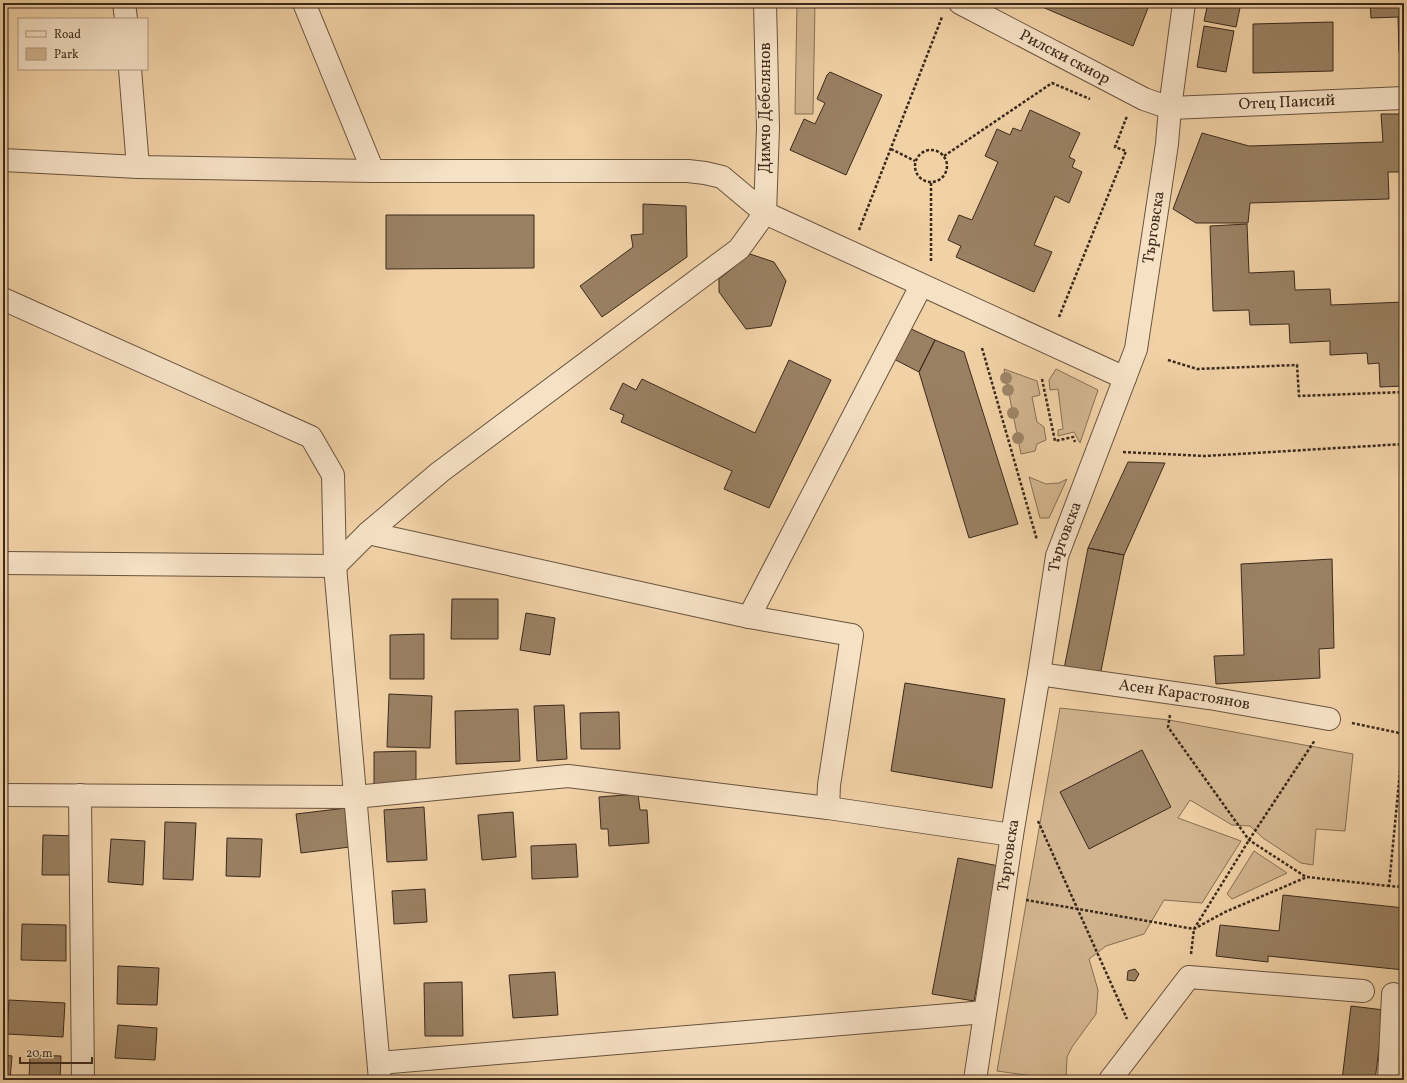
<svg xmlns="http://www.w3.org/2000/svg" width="1407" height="1083" viewBox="0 0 1407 1083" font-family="Vollkorn,serif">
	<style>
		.green { fill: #d2b58e; stroke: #867054 }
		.building { fill: #9a8163; stroke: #3b2a1b }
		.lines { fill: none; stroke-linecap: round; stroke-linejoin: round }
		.minor-casing { stroke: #68543e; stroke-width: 24 }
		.path { stroke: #3b2a1b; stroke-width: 2.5; stroke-dasharray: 3 2; stroke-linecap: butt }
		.minor { stroke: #f6e1c5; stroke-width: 22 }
		.tree { fill: #9d8566 }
		.labels { text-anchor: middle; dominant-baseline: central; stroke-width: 3; stroke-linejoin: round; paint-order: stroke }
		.street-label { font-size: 16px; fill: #3b2a1b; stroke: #f6e1c5 }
	</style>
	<rect width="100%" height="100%" fill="#f1d1a6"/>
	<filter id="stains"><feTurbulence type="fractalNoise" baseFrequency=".005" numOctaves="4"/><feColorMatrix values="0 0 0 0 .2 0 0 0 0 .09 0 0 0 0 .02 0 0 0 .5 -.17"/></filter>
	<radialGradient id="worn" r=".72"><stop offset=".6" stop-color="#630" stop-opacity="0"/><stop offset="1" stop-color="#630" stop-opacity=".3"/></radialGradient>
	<path class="green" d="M 797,3 L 815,3 L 813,114 L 795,114 Z
		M 1004,369 L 1037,381 L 1040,395 L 1032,397 L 1037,422 L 1044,427 L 1046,440 L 1037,444 L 1035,451 L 1021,454 Z
		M 1056,369 L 1098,390 L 1080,443 L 1074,432 L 1058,436 L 1058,430 L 1063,429 L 1058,389 L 1050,390 L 1049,380 Z
		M 1029,477 L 1046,484 L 1059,483 L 1067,479 L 1049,518 L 1040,518 Z
		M 1060,708 L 1169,720 L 1353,754 L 1345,831 L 1316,829 L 1313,865 L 1301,863 L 1263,838 L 1250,826 L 1232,825 L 1190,800 L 1178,818 L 1241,841 L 1202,903 L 1164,900 L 1144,934 L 1106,946 L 1089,959 L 1098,990 L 1096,1014 L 1072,1047 L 1067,1057 L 1066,1080 L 1033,1080 L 1033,1076 L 997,1071 Z
		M 1254,851 L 1287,873 L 1232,899 L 1227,894 Z"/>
	<path class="building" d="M 1033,3 L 1150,3 L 1133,46 Z
		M 1208,3 L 1241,3 L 1236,27 L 1204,21 Z
		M 1370,3 L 1404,3 L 1404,51 L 1399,52 L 1398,17 L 1371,18 Z
		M 1333,22 L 1333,71 L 1253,73 L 1253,24 Z
		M 1204,26 L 1234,31 L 1226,72 L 1197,67 Z
		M 830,72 L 882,95 L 846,175 L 790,150 L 804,119 L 815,124 L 825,103 L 817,99 L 827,75 Z
		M 1030,110 L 1080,133 L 1069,157 L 1075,160 L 1072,167 L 1082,172 L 1069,203 L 1055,196 L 1034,245 L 1052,252 L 1034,292 L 956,257 L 961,246 L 948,240 L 959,215 L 972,220 L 998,162 L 985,156 L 997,129 L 1010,135 L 1013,128 L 1021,131 Z
		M 1381,114 L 1404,114 L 1404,172 L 1388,172 L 1389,199 L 1250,203 L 1248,223 L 1196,223 L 1173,209 L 1202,133 L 1249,146 L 1383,142 Z
		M 643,204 L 686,206 L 687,257 L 602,317 L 580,286 L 633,247 L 631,235 L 643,234 Z
		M 386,215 L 534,215 L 534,268 L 386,269 Z
		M 1247,224 L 1249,273 L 1294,271 L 1295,290 L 1330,289 L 1331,305 L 1404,302 L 1404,386 L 1380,387 L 1379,363 L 1368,364 L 1367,353 L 1330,355 L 1330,341 L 1290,343 L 1289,324 L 1250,325 L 1249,310 L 1213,311 L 1210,226 Z
		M 750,254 L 774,262 L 786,281 L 771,326 L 746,329 L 719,292 L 719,279 Z
		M 907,327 L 935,340 L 919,372 L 892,358 Z
		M 935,340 L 964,352 L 1018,524 L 969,538 L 919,372 Z
		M 789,360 L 831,380 L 769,508 L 724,489 L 732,471 L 621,422 L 624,415 L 610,409 L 623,383 L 636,390 L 642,379 L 755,433 Z
		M 1128,462 L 1165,463 L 1124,555 L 1088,548 Z
		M 1088,548 L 1124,555 L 1099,681 L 1063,674 Z
		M 1332,559 L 1334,648 L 1319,649 L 1320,678 L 1216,684 L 1214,656 L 1244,655 L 1241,564 Z
		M 452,599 L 498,599 L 498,639 L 451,639 Z
		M 526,613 L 555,618 L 550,655 L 520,650 Z
		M 424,634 L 424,679 L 390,679 L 390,635 Z
		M 905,683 L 1005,699 L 992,788 L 891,771 Z
		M 389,694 L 432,696 L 430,748 L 387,747 Z
		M 564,705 L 567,759 L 537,761 L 534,706 Z
		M 518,709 L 520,761 L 456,764 L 455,711 Z
		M 619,712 L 620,749 L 581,749 L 580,713 Z
		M 1142,750 L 1171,807 L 1089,849 L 1060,792 Z
		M 416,751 L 416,785 L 374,785 L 374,752 Z
		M 638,794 L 640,810 L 647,810 L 649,843 L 609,846 L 608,829 L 601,829 L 599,797 Z
		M 424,807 L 427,860 L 387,862 L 384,810 Z
		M 346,808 L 350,847 L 301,853 L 296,814 Z
		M 513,812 L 516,857 L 482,860 L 478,815 Z
		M 165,822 L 196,823 L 193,880 L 163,879 Z
		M 43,835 L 78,836 L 78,875 L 42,875 Z
		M 227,838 L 262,839 L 260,877 L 226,876 Z
		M 111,839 L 145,841 L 143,885 L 108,882 Z
		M 576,844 L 578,877 L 532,879 L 531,846 Z
		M 958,858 L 999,866 L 974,1001 L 932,994 Z
		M 425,889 L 427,922 L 394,924 L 392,891 Z
		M 1283,895 L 1404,908 L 1404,970 L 1268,956 L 1268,962 L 1216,956 L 1220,925 L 1279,931 Z
		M 22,924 L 66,925 L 66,961 L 21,960 Z
		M 118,966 L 159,968 L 157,1005 L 117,1004 Z
		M 1135,969 L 1139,974 L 1135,981 L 1127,980 L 1128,971 Z
		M 555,972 L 558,1015 L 513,1018 L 509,975 Z
		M 462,982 L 463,1036 L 425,1036 L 424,983 Z
		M 9,1000 L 65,1003 L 63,1037 L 7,1034 Z
		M 1351,1006 L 1384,1010 L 1375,1080 L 1342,1080 Z
		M 118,1025 L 157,1028 L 155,1060 L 115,1058 Z
		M 3,1055 L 12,1056 L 10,1080 L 3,1080 Z
		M 30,1055 L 61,1056 L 60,1080 L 29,1080 Z
		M 1142,1076 L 1177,1080 L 1142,1080 Z"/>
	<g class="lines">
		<g class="minor-casing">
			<g id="minor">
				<path d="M 124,3 L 126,19"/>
				<path d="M 304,3 L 373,171"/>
				<path id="s1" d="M 960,3 L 1144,99 L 1170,108 L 1404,98"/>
				<path d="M 130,69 L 138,167"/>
				<path d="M 3,160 L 138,167 L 373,171 L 688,171 L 705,173 L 722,177 L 765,213 L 1125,378"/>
				<path d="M 765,213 L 768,128 L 765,3"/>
				<path d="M 3,299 L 311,437 L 333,475 L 335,566 L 380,1080"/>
				<path d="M 368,533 L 749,617 L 852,635 L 829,785 L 828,808"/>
				<path d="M 3,563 L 335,566 L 368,533 L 440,472 L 739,249 L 765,213"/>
				<path d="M 749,617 L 921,286"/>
				<path id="s2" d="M 1039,674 L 1209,698 L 1329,719"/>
				<path d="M 3,795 L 355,797 L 568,776 L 828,808 L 1012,835"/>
				<path d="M 80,795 L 83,1080"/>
				<path d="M 379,1063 L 985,1012"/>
				<path id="s3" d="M 975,1080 L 1012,835 L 1039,674 L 1057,556 L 1136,349 L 1167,144 L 1170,108 L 1184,3"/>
				<path d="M 1110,1080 L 1189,977 L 1363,991"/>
				<path d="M 1389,1080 L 1393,994"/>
			</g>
		</g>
		<path class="path" d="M 891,149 L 915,161
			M915 166a16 16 0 1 1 32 0a16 16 0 1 1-32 0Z
			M 944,156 L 1052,83 L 1090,99
			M 931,183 L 931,262
			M 859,230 L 942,17
			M 1059,317 L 1126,151 L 1115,147 L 1127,116
			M 982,348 L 1037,540
			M 1168,360 L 1197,369 L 1297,365 L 1299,396 L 1404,392
			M 1042,379 L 1055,441 L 1073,437 L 1075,442
			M 1123,452 L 1205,456 L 1404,444
			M 1170,715 L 1168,727 L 1249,840 L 1306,877
			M 1352,723 L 1404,734
			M 1404,730 L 1389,886 L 1404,887
			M 1038,821 L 1127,1019
			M 1026,900 L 1194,929 L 1225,912 L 1307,877 L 1389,886
			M 1191,954 L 1194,929 L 1249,840 L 1315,740"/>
		<use href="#minor" class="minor"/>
	</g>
	<g class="tree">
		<circle cx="1006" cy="378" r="6"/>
		<circle cx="1008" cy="390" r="6"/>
		<circle cx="1013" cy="413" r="6"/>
		<circle cx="1018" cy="438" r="6"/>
	</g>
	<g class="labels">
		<g class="street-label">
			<text stroke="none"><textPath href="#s1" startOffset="118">Рилски скиор</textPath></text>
			<text stroke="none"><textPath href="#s1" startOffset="352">Отец Паисий</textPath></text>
			<text transform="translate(766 108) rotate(-90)">Димчо Дебелянов</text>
			<text stroke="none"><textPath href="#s3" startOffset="875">Търговска</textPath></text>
			<text stroke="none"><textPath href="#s3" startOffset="551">Търговска</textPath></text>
			<text stroke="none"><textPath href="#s2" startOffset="147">Асен Карастоянов</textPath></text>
			<text stroke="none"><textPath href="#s3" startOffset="227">Търговска</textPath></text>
		</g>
	</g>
	<rect width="1407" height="1083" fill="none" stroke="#f1d1a6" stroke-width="16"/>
	<rect x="4" y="4" width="1399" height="1075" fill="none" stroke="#3b2a1b" stroke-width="2"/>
	<rect x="8" y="8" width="1391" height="1067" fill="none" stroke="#3b2a1b"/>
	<rect x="18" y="18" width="130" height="52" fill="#f6e1c5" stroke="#ab9881"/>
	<rect x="26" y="31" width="20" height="6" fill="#f6e1c5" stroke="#ab9881"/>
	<text x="54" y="38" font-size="12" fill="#3b2a1b">Road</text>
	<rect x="26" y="48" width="20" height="12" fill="#d2b58e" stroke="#ab9881"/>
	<text x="54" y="58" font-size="12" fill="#3b2a1b">Park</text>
	<path d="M20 1057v6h72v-6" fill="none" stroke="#3b2a1b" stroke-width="2"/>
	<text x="26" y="1057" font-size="12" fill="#3b2a1b" stroke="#f6e1c5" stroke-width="3" paint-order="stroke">20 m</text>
	<rect width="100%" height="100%" filter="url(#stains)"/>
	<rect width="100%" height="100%" fill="url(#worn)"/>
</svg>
